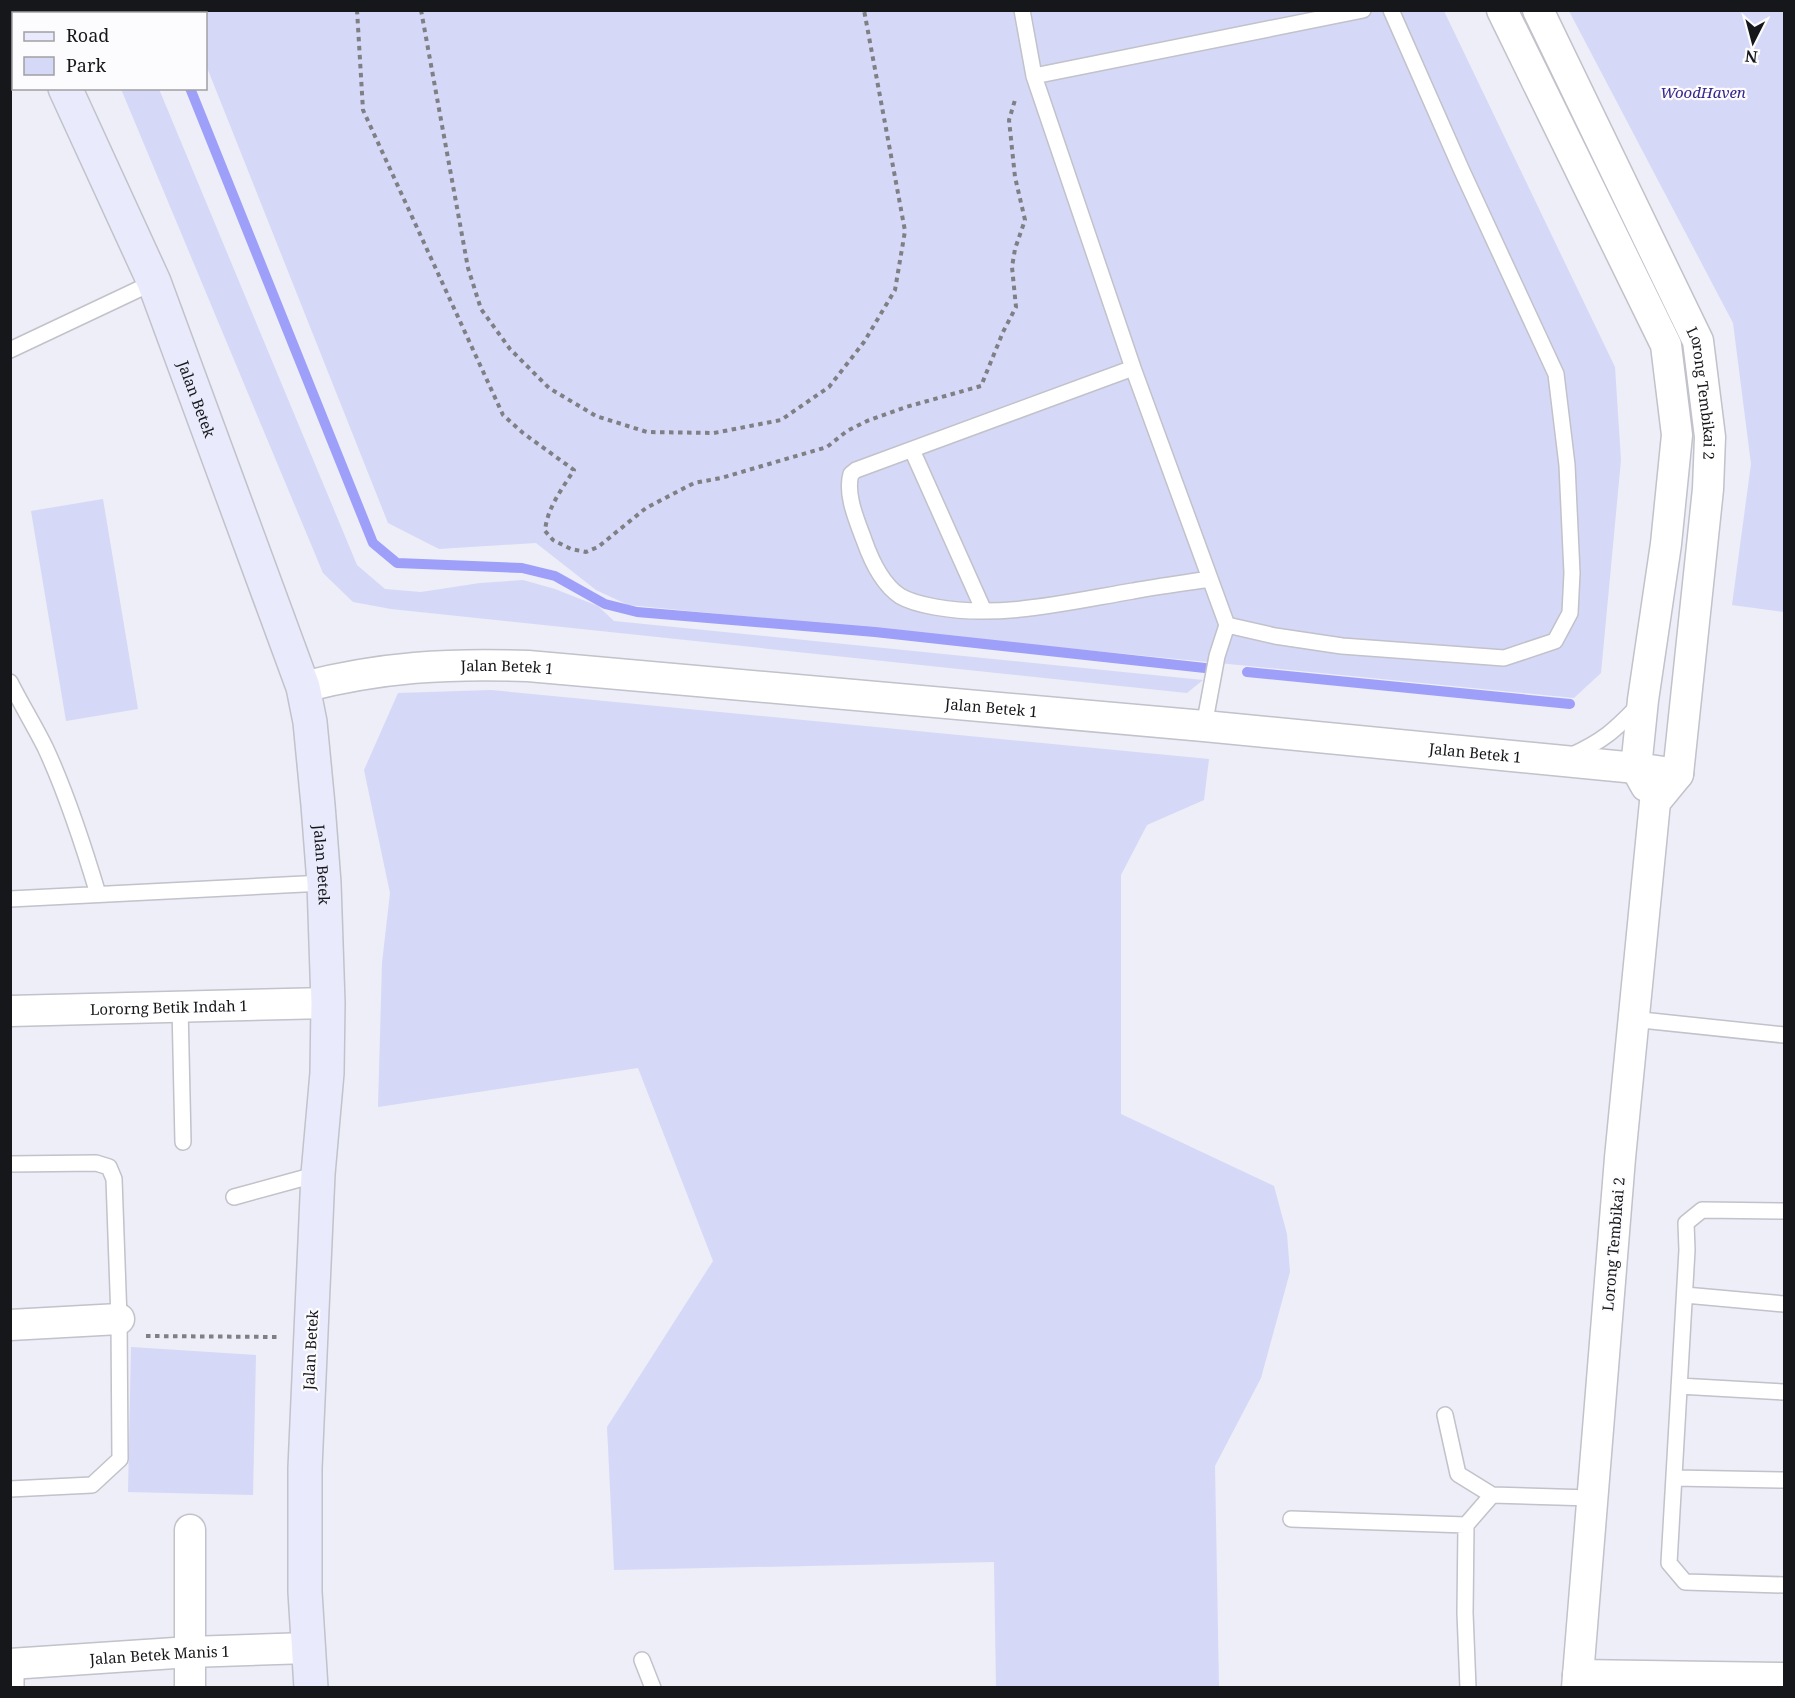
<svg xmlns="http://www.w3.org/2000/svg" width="1795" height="1698" viewBox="0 0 1795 1698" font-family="'Noto Serif',serif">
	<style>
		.green { fill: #d6d8f7 }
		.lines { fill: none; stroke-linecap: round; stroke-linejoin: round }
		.stream { stroke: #9e9ff9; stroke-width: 10 }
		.lane-casing { stroke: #c1c2ca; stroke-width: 18 }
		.street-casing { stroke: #c1c2ca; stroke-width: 33 }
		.secondary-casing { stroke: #c1c2ca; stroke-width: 36 }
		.path { stroke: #7f8085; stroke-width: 4; stroke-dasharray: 4.5 4.5; stroke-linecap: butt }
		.lane { stroke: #fff; stroke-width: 15 }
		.street { stroke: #fff; stroke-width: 30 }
		.secondary { stroke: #e9eafc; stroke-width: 33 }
		.labels { text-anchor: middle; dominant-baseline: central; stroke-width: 4.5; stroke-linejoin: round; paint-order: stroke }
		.park-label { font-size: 15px; font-style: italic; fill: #37268b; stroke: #fcfcfe }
		.street-label { font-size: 15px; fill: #16171a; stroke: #fcfcfe }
	</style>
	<rect width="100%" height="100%" fill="#edeef7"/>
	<path class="green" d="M 184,11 L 1444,11 L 1615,367 L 1621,460 L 1601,673 L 1574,698 L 628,605 L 596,590 L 536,543 L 439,549 L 388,523 L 206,65 L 206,14 L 185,13 Z
		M 1569,11 L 1784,11 L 1784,612 L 1732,605 L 1751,464 L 1733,323 Z
		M 121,89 L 159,89 L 357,565 L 385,589 L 421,592 L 480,583 L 523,580 L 555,589 L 598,606 L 614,621 L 1203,680 L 1187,693 L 391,609 L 353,602 L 323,573 Z
		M 103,499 L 138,709 L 66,721 L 31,511 Z
		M 491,690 L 1209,759 L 1204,800 L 1147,825 L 1121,875 L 1121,1114 L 1274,1186 L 1287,1234 L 1290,1272 L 1261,1378 L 1215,1466 L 1219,1687 L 996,1687 L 994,1562 L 614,1570 L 607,1427 L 713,1261 L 638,1068 L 378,1107 L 382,963 L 390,893 L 364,770 L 398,693 Z
		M 131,1347 L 256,1355 L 253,1495 L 128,1492 Z"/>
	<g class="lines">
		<path class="stream" d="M 159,10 L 160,14
			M 190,88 L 373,543 L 397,563 L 522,568 L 555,576 L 605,604 L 637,612 L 875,632 L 1205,668
			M 1247,672 L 1570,704"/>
		<g class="lane-casing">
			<path id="lane" d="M 1022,10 L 1034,76 L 1363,10
				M 1034,76 L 1133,368 L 1227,625
				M 10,350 L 154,282
				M 1133,368 L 856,470 L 851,474 C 845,494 857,521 864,540 C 871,560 882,584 900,596 C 910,602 924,605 935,607 C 1001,619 1068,602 1133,591 C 1159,586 1184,583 1210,579
				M 912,450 L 984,611
				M 10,682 C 21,704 34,725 45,747 C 67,794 83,844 98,894
				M 1204,726 L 1217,656 L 1227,625 L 1275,636 L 1342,646 L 1504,658 L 1555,641 L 1570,613 L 1572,573 L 1567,465 L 1556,374 L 1462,171 L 1391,10
				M 1570,756 C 1603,741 1614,731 1639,705
				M 10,899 L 324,883
				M 180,1006 L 183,1142
				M 1632,1019 L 1784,1035
				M 10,1164 L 96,1163 L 109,1167 L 114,1179 L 119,1319 L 120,1459 L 92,1485 L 10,1489
				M 234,1197 L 318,1174
				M 1784,1211 L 1702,1210 L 1686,1223 L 1687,1250 L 1669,1563 L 1685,1582 L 1784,1585
				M 1685,1295 L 1784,1304
				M 1679,1386 L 1784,1392
				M 1445,1415 L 1458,1474 L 1492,1495
				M 1674,1478 L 1784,1480
				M 1291,1519 L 1466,1525
				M 642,1660 L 653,1688
				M 16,1688 L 16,1664
				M 1468,1688 L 1465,1613 L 1466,1525 L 1492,1495 L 1591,1498"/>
		</g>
		<g class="street-casing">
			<g id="street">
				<path d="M 1502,10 L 1666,345 L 1677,435 L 1666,544 L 1643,700 L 1636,768 L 1646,786"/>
				<path id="s1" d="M 1538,10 L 1698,341 L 1710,437 L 1708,489 L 1678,774 L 1655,802 L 1620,1158 L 1577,1688"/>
				<path id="s2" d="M 303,687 C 381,667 448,663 528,666 L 1204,726 L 1636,768 L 1678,774"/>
				<path id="s3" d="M 10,1011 L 328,1003"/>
				<path d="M 10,1325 L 119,1319"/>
				<path id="s4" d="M 10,1664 L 190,1652 L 308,1648"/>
				<path d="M 1578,1675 L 1784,1678"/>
				<path d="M 190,1688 L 190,1530"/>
			</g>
		</g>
		<g class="secondary-casing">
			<g id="secondary">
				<path d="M 28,10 L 30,14"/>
				<path id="s5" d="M 65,88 L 154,282 L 303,687 L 310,722 L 318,805 L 324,883 L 328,1003 L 327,1073 L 318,1174 L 305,1468 L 305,1592 L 311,1688"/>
			</g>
		</g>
		<path class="path" d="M 357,10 L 363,110 L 503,415 L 523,433 L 574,470 C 562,489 547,508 545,531 L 553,540 L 571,549 L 586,552 L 598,547 L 646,508 L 694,483 L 721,478 L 827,447 L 847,431 L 867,421 L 906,407 L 981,386 L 1003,332 L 1016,307 L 1012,267 L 1015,249 L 1025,220 L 1015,177 L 1009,120 L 1015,100
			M 421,10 L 468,268 L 481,309 L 510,349 L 549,388 L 596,416 L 647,432 L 714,433 L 781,420 L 829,387 L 864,342 L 895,290 L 905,231 L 864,10
			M 146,1336 L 277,1337"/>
		<use href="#lane" class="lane"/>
		<use href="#street" class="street"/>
		<use href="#secondary" class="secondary"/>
	</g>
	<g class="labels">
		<g class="park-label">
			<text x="1703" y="92">WoodHaven</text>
		</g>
		<g class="street-label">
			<text stroke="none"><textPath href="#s1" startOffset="420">Lorong Tembikai 2</textPath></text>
			<text stroke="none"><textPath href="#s5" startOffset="338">Jalan Betek</textPath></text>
			<text stroke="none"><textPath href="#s2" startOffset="206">Jalan Betek 1</textPath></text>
			<text stroke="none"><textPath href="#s2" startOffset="692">Jalan Betek 1</textPath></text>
			<text stroke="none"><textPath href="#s2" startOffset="1178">Jalan Betek 1</textPath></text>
			<text stroke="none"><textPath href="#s5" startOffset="824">Jalan Betek</textPath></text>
			<text stroke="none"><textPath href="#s3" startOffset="159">Lororng Betik Indah 1</textPath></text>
			<text transform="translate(1613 1244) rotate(-85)">Lorong Tembikai 2</text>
			<text transform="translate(310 1350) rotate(-87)">Jalan Betek</text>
			<text stroke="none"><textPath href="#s4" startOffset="150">Jalan Betek Manis 1</textPath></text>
		</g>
	</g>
	<rect width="1795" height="1698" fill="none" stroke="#16171a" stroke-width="24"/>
	<rect x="12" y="12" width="195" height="78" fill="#fcfcfe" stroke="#a0a0a3" stroke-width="1.5"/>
	<rect x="24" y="32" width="30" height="9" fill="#e9eafc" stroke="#a0a0a3" stroke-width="1.5"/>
	<text x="66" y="42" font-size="18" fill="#16171a">Road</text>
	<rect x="24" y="57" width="30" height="18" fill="#d6d8f7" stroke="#a0a0a3" stroke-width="1.5"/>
	<text x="66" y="72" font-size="18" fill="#16171a">Park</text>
	<g transform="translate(1753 42) rotate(186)" stroke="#fcfcfe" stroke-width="4.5" paint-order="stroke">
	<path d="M0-4.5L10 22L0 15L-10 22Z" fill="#16171a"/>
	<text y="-9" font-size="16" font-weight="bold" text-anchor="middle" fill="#16171a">N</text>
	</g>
</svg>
